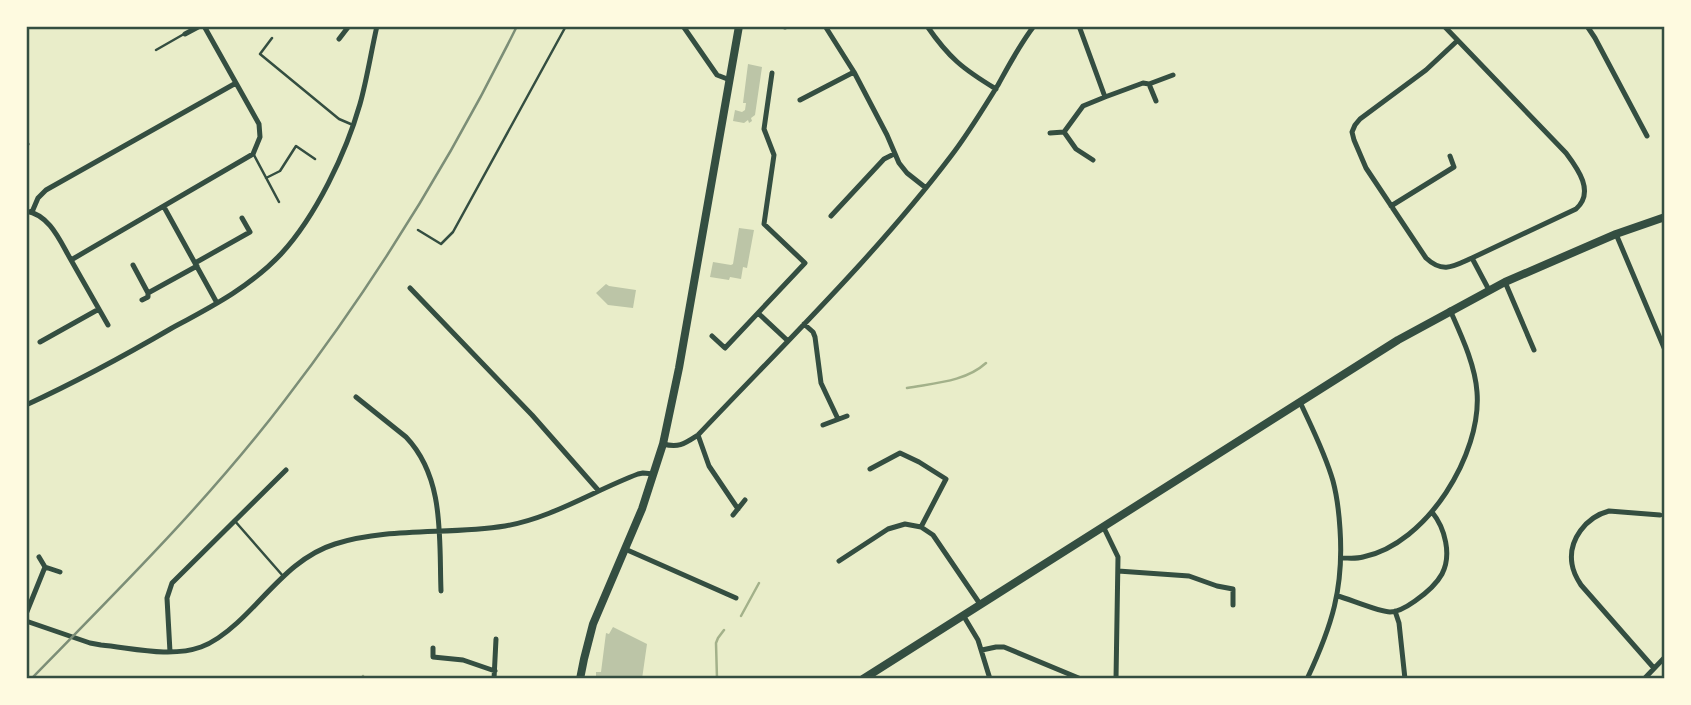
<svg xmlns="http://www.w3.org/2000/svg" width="1691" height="705" viewBox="0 0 1691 705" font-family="'Roboto Condensed',sans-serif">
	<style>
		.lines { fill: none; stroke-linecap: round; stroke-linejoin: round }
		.stream { stroke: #a3b18a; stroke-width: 2.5 }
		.building { fill: #bcc5a7 }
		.service { stroke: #344e41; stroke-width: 2.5 }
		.minor { stroke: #344e41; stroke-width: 5 }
		.primary { stroke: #344e41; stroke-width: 8 }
		.rail { stroke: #7c8e77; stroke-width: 2.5 }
		.neatline { fill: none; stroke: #344e41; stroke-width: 2.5 }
	</style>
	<rect width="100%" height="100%" fill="#e9edc9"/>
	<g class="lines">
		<path class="stream" d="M 907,388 C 934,383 965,382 986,363
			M 741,616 L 759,583
			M 362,679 L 363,676
			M 717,679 L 716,643 L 718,638 L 724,630"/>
	</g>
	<path class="building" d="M 748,64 L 762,67 L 755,115 L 751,118 L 752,121 L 749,123 L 748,120 L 744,123 L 733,121 L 735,110 L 742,112 L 745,110 L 746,103 L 743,103 Z
		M 739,228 L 754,230 L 747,268 L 743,267 L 741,279 L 730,277 L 729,280 L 710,277 L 713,262 L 731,265 L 733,264 Z
		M 606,284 L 609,286 L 636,290 L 633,308 L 608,305 L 596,293 Z
		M 613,627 L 647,644 L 642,679 L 596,679 L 596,672 L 601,672 L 606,633 L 609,634 Z"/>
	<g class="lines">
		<path class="service" d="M 272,38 L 260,54 L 339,119 L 353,125
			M 156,50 L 184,34
			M 254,155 L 279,202
			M 266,178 L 280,171 L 296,146 L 315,159
			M 418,230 L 441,244 L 453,232 L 566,26
			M 234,520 L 283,576"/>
		<path class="minor" d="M 683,26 L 717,75 L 730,80
			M 825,26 L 854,72 L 887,135 L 899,163 L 907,173 L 926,188
			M 927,26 C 949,58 963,69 996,89
			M 1079,26 L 1105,97 L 1143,83 L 1149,84 L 1173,75
			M 1444,26 L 1566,153 C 1578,169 1595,192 1576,209 L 1472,258 L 1489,290
			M 1587,26 L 1595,38 L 1647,136
			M 785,27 L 785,26
			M 185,34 L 200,26
			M 339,39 L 349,26
			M 1457,41 L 1426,70 L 1360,119 L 1355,125 L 1352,132 L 1354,140 L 1366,168 L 1426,258 C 1443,274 1454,266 1472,258
			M 1149,84 L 1156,101
			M 800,100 L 854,72
			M 1050,133 L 1064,132
			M 26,142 L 27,144
			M 1093,160 L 1076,149 L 1064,132 L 1083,106 L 1105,97
			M 1391,206 L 1454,167 L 1450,156
			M 164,207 L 217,303
			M 26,211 C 50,215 60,241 71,260 L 253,154 L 260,137 L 259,124 L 204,26
			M 32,212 L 38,198 L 46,190 L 236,83
			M 831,216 L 884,159 L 894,154
			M 1616,234 L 1665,350
			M 71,260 L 108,325
			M 195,263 L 250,232 L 242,218
			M 133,265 L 148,293
			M 1505,282 L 1534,350
			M 410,288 L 532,415 L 598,490
			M 142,300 L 148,297 L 148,293 L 197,266
			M 758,313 L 788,341
			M 804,324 L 813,332 L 815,337 L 821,383 L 838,419
			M 712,336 L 725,348 L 805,263 L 764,224 L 774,155 L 764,129 L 772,73
			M 40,342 L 99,309
			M 356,397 L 406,437 C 445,478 439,538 441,591
			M 1300,402 C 1312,428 1325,453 1333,481 C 1337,496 1339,513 1340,529 C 1344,588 1332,626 1307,679
			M 26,405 C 76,382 124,356 172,328 C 211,307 250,287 281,254 C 316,216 346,153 360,104 C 367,79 371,52 377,26
			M 823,425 L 847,416
			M 698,435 L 709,466 L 738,509
			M 663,444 C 679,448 684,444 698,435 C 783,345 876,255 951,156 C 968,134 983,109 998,85 C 1009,65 1020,44 1034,26
			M 870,469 L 900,453 L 919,462 L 946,479 L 921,527
			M 733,515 L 745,500
			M 1103,526 L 1118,557 L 1116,679
			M 625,549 L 736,598
			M 39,557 L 45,567
			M 1342,558 C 1349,558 1356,559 1363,557 C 1427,544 1482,454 1477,392 C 1475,364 1461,335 1450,310
			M 839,561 L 888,529 L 905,524 L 921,527 L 933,535 L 980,604
			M 1118,571 L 1189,576 L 1217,586 L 1233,589 L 1233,605
			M 1338,596 C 1349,599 1380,612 1390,612 C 1399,612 1408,606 1415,601 C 1425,594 1436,585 1442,574 C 1452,555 1445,528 1432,512
			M 1395,611 L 1399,623 L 1405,679
			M 26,614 L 45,567 L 60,572
			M 963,615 L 978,640 L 990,679
			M 26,621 L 90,643 L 101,645 C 133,648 170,658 201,647 C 215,642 226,633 237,623 C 268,595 293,557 335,544 C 390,527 448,535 505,526 C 552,518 593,491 638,474 L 643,473 L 654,474
			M 433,648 L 433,657 L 463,660 L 495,671
			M 982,650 L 996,647 L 1004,647 L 1081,679
			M 170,652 L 167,598 L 172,583 L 286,470
			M 1653,667 L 1581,585 C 1577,579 1573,571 1572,564 C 1568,540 1586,517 1609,511 L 1660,515
			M 494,679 L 496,639
			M 1644,679 L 1665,657"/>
		<path class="primary" d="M 580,679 L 584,659 L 593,624 L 642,509 L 663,444 L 679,368 L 739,26
			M 863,679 L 1398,340 L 1505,282 L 1616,234 L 1665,217"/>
		<path class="rail" d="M 31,679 C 119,589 209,500 285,400 C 374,284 452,158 517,26"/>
	</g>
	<rect width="1691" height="705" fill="none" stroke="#fefae0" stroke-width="56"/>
	<rect x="28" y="28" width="1635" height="649" class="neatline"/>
</svg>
